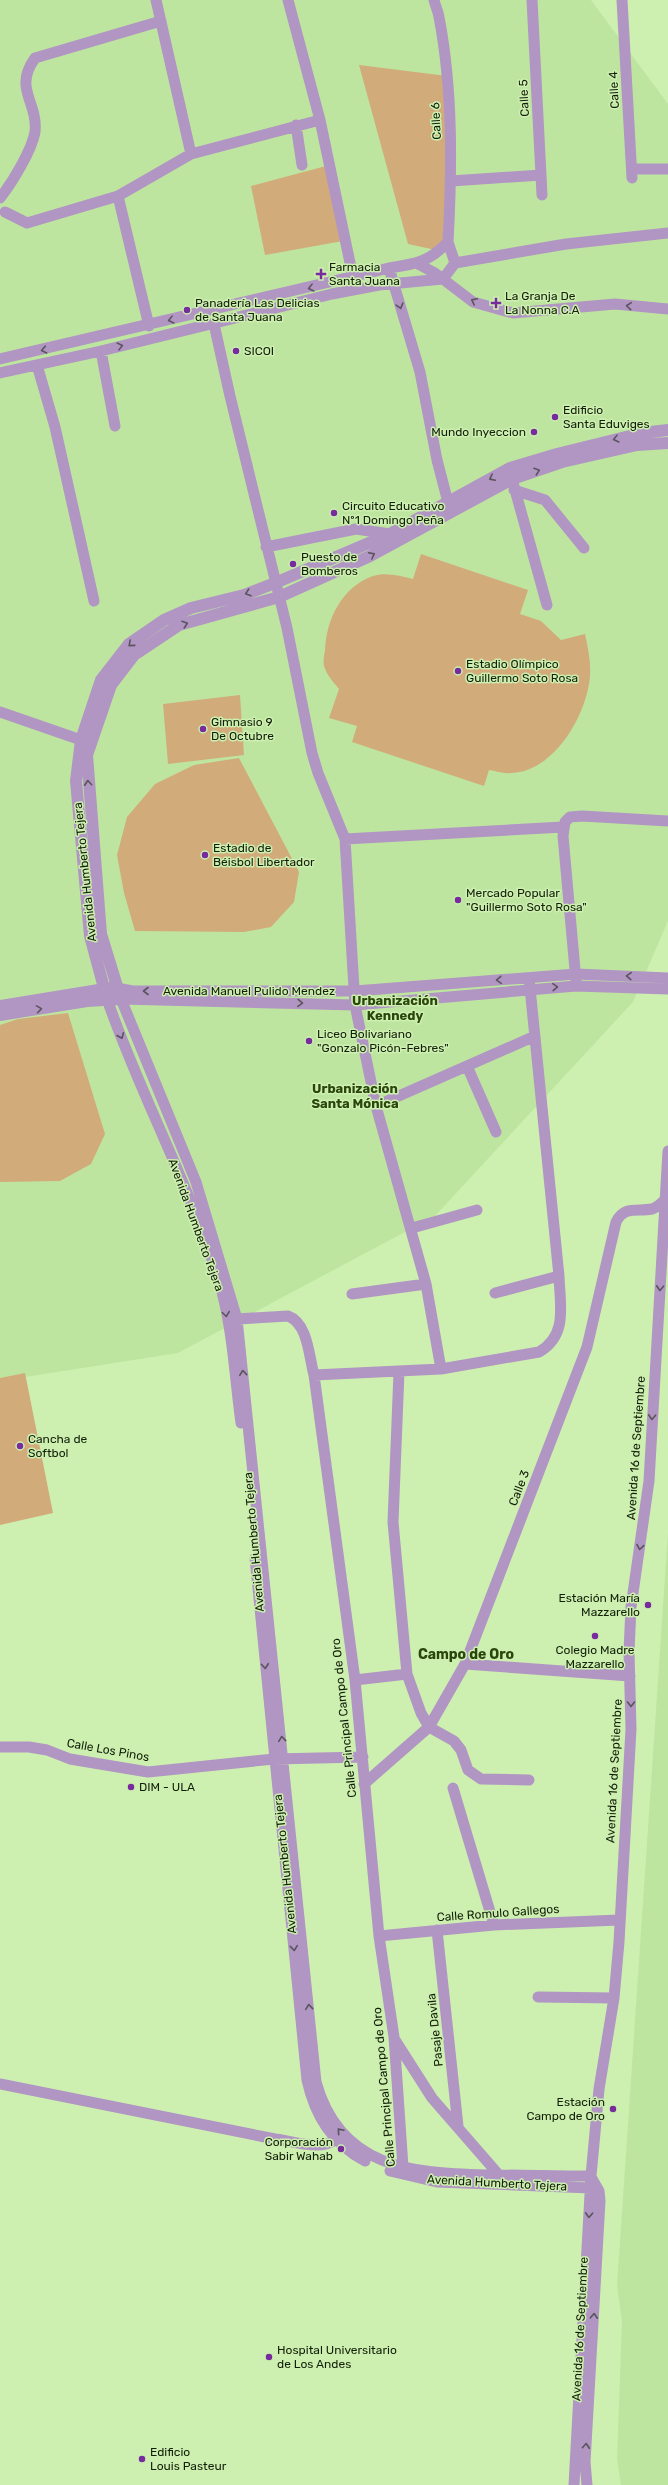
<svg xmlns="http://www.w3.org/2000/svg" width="668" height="2485" viewBox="0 0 668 2485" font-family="Rubik,sans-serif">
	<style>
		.built { fill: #bee5a0 }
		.green { fill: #d2ab7b }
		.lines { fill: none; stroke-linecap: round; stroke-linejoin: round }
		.minor { stroke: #b195c3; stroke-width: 11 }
		.tertiary { stroke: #b195c3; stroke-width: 12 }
		.oneway { stroke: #5a545c }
		.poi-dot { fill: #772b9d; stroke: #cdf0b1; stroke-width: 1.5 }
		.labels { text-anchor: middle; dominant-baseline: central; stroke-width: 3; stroke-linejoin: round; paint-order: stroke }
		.street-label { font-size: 12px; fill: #121e07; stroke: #cdf0b1 }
		.poi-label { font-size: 12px; fill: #121e07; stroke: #cdf0b1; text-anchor: start }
		.neighbourhood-label { font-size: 13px; font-weight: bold; fill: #2a460b; stroke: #cdf0b1 }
		.quarter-label { font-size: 14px; font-weight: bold; fill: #2a460b; stroke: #cdf0b1 }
	</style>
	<rect width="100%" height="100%" fill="#cdf0b1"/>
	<path class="built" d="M 0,0 L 591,0 L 668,104 L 668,921 L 633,1002 L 435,1216 L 178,1353 L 0,1381 Z
		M 668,1532 L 668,2485 L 621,2485 L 617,2459 L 622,2321 L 617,2286 Z"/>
	<path class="green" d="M 359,65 L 447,76 L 445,252 L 408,244 Z
		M 326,166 L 343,241 L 265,255 L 251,186 Z
		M 421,554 L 528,590 L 520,614 L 541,621 L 561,640 L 585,634 C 588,648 591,662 590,676 C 587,715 554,772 511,773 C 504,774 496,771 489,770 L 484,786 L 352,742 L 357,726 L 329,718 L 339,689 C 333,682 327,675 324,666 C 323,662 324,655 325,651 C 326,619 342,587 373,576 C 386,572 400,576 413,579 Z
		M 240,695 L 244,755 L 168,764 L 163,704 Z
		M 239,758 L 299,872 L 294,902 L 271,927 L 244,932 L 135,931 L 124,893 L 117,855 L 127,817 L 155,784 L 194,765 Z
		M 68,1013 L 105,1134 L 91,1164 L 60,1181 L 0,1182 L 0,1025 L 18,1019 Z
		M 25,1373 L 53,1513 L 0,1525 L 0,1378 Z"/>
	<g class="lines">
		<path class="minor" d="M 156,0 L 191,154
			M 288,0 L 320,120 L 353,277
			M 434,0 C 435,5 438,11 439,17 C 453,90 452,168 448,242
			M 532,0 L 542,195
			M 622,0 L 632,178
			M 296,125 L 302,165
			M 632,169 L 668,169
			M 451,181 L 541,175
			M 118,196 L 149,326
			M 0,198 C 12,183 32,150 35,132 C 38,101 13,89 35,58 L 161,21
			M 5,212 L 27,223 L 118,196 L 191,154 L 320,120
			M 455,263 L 566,244 L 668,233
			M 418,264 L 435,273 L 473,302 L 513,313 L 615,304 L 668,309
			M 389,268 L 420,372 L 437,460 L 450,510
			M 214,324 L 230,396 L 287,628 L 312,753 L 318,773 L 345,839 L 355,1005 L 376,1106 L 426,1284 L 441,1369
			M 101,351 L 115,426
			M 0,359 L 389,268 C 416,264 429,262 448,242
			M 37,365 L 55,427 L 94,601
			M 0,373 L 101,351 L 332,294 L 379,285 L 443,279 L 455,263 L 448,242
			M 512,479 L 547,605
			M 514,490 L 545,500 L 584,548
			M 266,547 L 356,529 L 390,534
			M 0,712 L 81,740
			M 345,839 L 563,827
			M 576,981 L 563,836 L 565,822 L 570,817 L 582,816 L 668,821
			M 116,988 L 133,991 L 355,991 L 576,974 L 668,978
			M 107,999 C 141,1098 194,1191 222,1292 C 233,1334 235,1380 241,1423
			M 467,1066 L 496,1132
			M 376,1106 L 535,1036
			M 412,1228 L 477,1210
			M 495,1293 L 559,1276
			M 352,1294 L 426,1284
			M 237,1319 L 288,1316 C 308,1323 309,1357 314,1375 L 355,1680 L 379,1936 L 394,2037 L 403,2167 L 405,2173
			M 399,1372 L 393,1522 L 407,1674 L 421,1713 L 429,1727 L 454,1741 L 461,1750 L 468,1770 L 481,1779 L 529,1780
			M 314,1375 L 441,1369 L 539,1352 C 568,1335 560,1306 559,1276 L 529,978
			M 255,1558 L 307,2080 C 315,2116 332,2143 365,2161
			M 465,1664 L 630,1676
			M 355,1680 L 407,1674
			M 0,1747 L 29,1747 L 47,1750 L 70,1759 L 148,1772 L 274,1759 L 363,1757
			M 364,1784 L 429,1727 L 465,1664 L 587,1347 L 616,1222 C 625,1205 637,1212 652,1209 C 657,1208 661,1203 665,1200
			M 453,1788 L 494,1925
			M 437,1930 L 458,2126
			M 379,1936 L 494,1925 L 619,1920
			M 538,1997 L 614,1998
			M 395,2040 L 432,2098 L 499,2175
			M 0,2084 L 275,2139 C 292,2141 320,2151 335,2140
			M 390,2171 L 437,2182 L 591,2188
			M 591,2176 C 556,2176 522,2175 487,2175 C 410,2173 340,2168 316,2082 L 237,1319 L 196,1182 L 121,999 L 355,1005 L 576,986 L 668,989
			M 574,2485 L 591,2176 L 599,2089 L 614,1998 L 619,1942 L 631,1729 L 629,1652 L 631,1607 L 649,1481 L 668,1151
			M 587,2485 L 585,2462 L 600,2201 L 599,2191 L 591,2177"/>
		<path class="tertiary" d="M 107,999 L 90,936 L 76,781 L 81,740 L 101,680 L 129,644 L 164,620 L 191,608 L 244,595 L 275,583 L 390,534 L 510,468 L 557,454 L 642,433 L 668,430
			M 0,1006 L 111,988
			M 0,1015 L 87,1001 L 121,999 L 101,934 L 87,755 L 111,685 L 134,655 L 179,625 L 279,597 L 370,556 L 512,479 L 562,462 L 637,445 L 668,443"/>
	</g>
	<defs><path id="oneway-chevron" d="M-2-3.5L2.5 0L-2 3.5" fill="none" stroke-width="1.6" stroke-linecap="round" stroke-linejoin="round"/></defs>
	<g class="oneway">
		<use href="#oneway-chevron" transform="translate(311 288) rotate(166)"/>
		<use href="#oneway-chevron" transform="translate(474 301) rotate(-154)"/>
		<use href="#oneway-chevron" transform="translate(400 306) rotate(74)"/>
		<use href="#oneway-chevron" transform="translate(629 306) rotate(-175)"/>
		<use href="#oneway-chevron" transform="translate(171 320) rotate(166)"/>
		<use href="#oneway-chevron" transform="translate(120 346) rotate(-14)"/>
		<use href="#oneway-chevron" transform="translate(44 350) rotate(168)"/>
		<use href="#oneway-chevron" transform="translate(616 439) rotate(166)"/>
		<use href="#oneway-chevron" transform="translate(537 471) rotate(-19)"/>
		<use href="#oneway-chevron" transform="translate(492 478) rotate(153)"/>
		<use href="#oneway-chevron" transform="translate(372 555) rotate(-27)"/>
		<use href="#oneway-chevron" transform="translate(248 593) rotate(161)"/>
		<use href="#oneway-chevron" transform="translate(185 624) rotate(-18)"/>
		<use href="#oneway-chevron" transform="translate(131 644) rotate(139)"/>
		<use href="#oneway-chevron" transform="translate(88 783) rotate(-94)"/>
		<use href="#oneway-chevron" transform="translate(629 976) rotate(-177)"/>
		<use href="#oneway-chevron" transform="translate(499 980) rotate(176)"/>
		<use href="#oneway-chevron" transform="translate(555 987) rotate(-3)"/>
		<use href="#oneway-chevron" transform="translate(146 991) rotate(-180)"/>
		<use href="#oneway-chevron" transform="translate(300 1003) rotate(2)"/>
		<use href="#oneway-chevron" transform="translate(39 1009) rotate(-9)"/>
		<use href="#oneway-chevron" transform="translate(121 1036) rotate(67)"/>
		<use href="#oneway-chevron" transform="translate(660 1288) rotate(93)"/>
		<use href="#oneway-chevron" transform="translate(226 1314) rotate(82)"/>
		<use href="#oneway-chevron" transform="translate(243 1373) rotate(-96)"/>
		<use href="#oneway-chevron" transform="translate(652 1417) rotate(93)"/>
		<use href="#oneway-chevron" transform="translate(640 1547) rotate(99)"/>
		<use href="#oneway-chevron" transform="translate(265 1666) rotate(85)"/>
		<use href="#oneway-chevron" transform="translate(631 1704) rotate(90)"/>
		<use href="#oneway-chevron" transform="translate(282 1739) rotate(-96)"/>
		<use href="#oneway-chevron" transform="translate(294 1948) rotate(84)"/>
		<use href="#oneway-chevron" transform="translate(309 2007) rotate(-96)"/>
		<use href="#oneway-chevron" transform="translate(340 2131) rotate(-131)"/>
		<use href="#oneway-chevron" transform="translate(589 2215) rotate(93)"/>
		<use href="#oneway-chevron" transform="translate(594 2316) rotate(-87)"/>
		<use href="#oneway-chevron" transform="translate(586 2446) rotate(-86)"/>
	</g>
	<g class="poi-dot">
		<path d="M319 268h4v4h4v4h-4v4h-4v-4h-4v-4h4z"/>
		<path d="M494 297h4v4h4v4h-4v4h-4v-4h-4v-4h4z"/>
		<circle cx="187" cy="310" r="4"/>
		<circle cx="236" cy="351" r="4"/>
		<circle cx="555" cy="417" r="4"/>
		<circle cx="534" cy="432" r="4"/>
		<circle cx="334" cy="513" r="4"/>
		<circle cx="293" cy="564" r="4"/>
		<circle cx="458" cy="671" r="4"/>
		<circle cx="203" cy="729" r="4"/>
		<circle cx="205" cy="855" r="4"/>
		<circle cx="458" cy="900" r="4"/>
		<circle cx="309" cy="1041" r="4"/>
		<circle cx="20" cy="1446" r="4"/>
		<circle cx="648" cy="1605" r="4"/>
		<circle cx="595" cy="1636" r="4"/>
		<circle cx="131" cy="1787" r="4"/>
		<circle cx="613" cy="2109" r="4"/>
		<circle cx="341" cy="2149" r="4"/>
		<circle cx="269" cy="2357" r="4"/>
		<circle cx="142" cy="2459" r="4"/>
	</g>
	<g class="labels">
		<g class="street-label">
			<text transform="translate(614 90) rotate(-93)">Calle 4</text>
			<text transform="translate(524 98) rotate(-93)">Calle 5</text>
			<text transform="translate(436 121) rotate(-93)">Calle 6</text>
			<text transform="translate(85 872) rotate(-96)">Avenida Humberto Tejera</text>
			<text x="249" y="991">Avenida Manuel Pulido Mendez</text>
			<text transform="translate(196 1225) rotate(70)">Avenida Humberto Tejera</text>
			<text transform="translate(636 1448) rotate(-86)">Avenida 16 de Septiembre</text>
			<text transform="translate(519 1488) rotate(-69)">Calle 3</text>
			<text transform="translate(254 1542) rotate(-95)">Avenida Humberto Tejera</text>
			<text transform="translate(344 1718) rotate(-96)">Calle Principal Campo de Oro</text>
			<text transform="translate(108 1750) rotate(10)">Calle Los Pinos</text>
			<text transform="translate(614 1771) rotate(-87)">Avenida 16 de Septiembre</text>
			<text transform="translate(285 1864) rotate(-96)">Avenida Humberto Tejera</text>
			<text transform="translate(498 1913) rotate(-4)">Calle Romulo Gallegos</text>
			<text transform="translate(435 2030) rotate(-96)">Pasaje Davila</text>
			<text transform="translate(384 2087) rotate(-95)">Calle Principal Campo de Oro</text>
			<text transform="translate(497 2183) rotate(3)">Avenida Humberto Tejera</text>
			<text transform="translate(580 2329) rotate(-87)">Avenida 16 de Septiembre</text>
		</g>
		<g class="poi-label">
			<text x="329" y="267">Farmacia<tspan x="329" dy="14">Santa Juana</tspan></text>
			<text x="505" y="296">La Granja De<tspan x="505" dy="14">La Nonna C.A</tspan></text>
			<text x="195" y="303">Panadería Las Delicias<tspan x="195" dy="14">de Santa Juana</tspan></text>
			<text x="244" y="351">SICOI</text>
			<text x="563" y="410">Edificio<tspan x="563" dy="14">Santa Eduviges</tspan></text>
			<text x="526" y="432" text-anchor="end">Mundo Inyeccion</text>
			<text x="342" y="506">Circuito Educativo<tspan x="342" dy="14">Nº1 Domingo Peña</tspan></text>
			<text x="301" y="557">Puesto de<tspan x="301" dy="14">Bomberos</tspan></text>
			<text x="466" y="664">Estadio Olímpico<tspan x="466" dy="14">Guillermo Soto Rosa</tspan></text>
			<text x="211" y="722">Gimnasio 9<tspan x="211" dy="14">De Octubre</tspan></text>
			<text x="213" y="848">Estadio de<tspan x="213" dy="14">Béisbol Libertador</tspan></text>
			<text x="466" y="893">Mercado Popular<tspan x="466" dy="14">"Guillermo Soto Rosa"</tspan></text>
			<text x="317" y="1034">Liceo Bolivariano<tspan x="317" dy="14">"Gonzalo Picón-Febres"</tspan></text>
			<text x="28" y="1439">Cancha de<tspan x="28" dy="14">Softbol</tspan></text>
			<text x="640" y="1598" text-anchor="end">Estación María<tspan x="640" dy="14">Mazzarello</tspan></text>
			<text x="595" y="1650" text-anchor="middle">Colegio Madre<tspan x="595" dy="14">Mazzarello</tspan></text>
			<text x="139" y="1787">DIM - ULA</text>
			<text x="605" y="2102" text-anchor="end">Estación<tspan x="605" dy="14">Campo de Oro</tspan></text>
			<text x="333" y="2142" text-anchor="end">Corporación<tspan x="333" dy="14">Sabir Wahab</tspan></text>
			<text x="277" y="2350">Hospital Universitario<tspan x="277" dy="14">de Los Andes</tspan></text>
			<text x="150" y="2452">Edificio<tspan x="150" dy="14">Louis Pasteur</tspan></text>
		</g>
		<g class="neighbourhood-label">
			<text x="395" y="1000">Urbanización<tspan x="395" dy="15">Kennedy</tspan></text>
			<text x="355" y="1088">Urbanización<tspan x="355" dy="15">Santa Mónica</tspan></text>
		</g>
		<g class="quarter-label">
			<text x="466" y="1654">Campo de Oro</text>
		</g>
	</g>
</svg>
